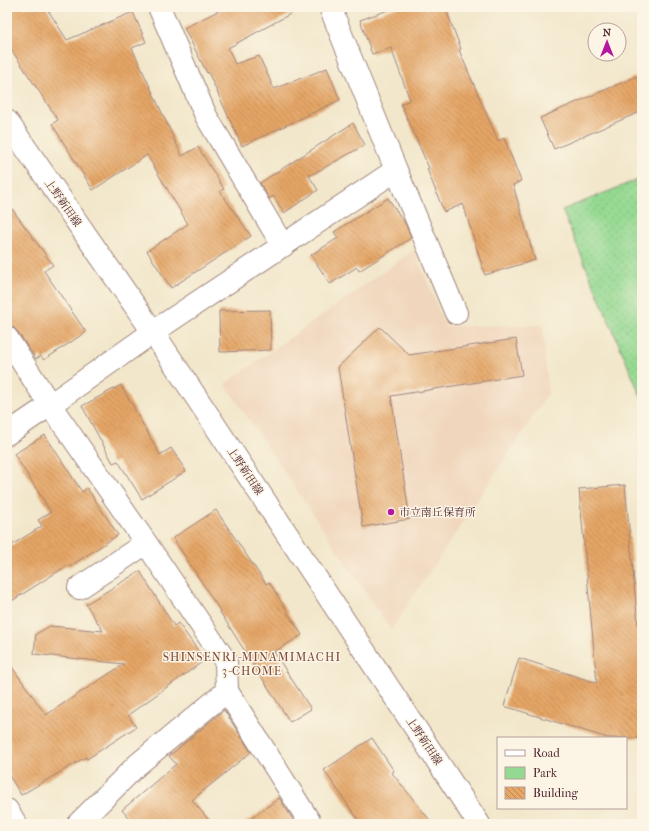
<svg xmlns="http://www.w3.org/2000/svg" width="649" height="831" viewBox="0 0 649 831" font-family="'IM FELL French Canon','Noto Serif JP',serif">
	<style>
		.built { fill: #f0d6bc }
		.green { fill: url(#green-dots); stroke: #6f7c5e }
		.building { fill: url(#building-back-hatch) }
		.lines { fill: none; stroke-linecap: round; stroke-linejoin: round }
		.minor-casing { stroke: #9e837b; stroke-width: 24 }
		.tertiary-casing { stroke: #9e837b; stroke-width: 24 }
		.minor { stroke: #fff; stroke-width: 22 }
		.tertiary { stroke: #fff; stroke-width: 22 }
		.poi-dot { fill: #b5179e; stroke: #fcf5e5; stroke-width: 1.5 }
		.labels { text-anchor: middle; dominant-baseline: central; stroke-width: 3; stroke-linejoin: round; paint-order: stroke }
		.street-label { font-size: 11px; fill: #4a1f2b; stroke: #fcf5e5 }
		.poi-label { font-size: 11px; fill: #4a1f2b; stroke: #fcf5e5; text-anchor: start }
		.neighbourhood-label { font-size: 12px; letter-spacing: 1px; fill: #804e40; stroke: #fcf5e5 }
	</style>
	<defs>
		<pattern id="green-dots" width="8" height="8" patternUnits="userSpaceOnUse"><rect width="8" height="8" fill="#94d992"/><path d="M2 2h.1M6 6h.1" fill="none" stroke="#81ba7e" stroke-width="1.8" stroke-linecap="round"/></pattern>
		<pattern id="building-back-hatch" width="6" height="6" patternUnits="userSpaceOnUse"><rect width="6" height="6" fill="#e5a666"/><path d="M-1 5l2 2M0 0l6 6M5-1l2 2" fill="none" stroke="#bc8754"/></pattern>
	</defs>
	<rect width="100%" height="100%" fill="#fcf5e5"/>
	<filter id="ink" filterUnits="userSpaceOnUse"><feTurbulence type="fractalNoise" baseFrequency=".025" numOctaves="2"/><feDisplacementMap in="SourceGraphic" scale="8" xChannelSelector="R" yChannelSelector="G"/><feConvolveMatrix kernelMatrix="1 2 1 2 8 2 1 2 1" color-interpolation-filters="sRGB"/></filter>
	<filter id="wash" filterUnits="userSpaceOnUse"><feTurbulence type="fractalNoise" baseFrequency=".012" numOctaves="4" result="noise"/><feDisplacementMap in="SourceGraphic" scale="16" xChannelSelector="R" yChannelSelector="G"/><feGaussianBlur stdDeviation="0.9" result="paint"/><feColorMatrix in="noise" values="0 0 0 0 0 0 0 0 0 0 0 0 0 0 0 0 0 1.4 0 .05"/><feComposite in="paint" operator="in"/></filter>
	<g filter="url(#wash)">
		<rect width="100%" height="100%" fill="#f2e7cb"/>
		<path class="built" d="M 414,250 L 445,326 L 543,325 L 548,394 L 391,630 L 225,384 Z"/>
		<path class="green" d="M 642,178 L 642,399 L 562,210 Z"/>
		<g id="blocks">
			<path class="building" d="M 7,7 L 46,7 L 67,40 L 133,12 L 146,42 L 132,48 L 182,156 L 198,147 L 224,189 L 220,191 L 251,236 L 171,288 L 147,251 L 188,224 L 147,155 L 93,190 L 52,124 L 58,120 L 7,43 Z
				M 226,7 L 303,7 L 228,48 L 235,64 L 259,56 L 274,89 L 327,68 L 340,100 L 242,146 L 208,72 L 207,73 L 184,28 Z
				M 397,7 L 445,7 L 461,49 L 459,50 L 498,141 L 504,138 L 521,181 L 513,185 L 535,260 L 485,275 L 463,204 L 444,212 L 427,169 L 429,168 L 401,104 L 410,100 L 391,48 L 372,54 L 360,20 Z
				M 642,74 L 642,111 L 554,149 L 540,118 Z
				M 353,123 L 365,145 L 309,176 L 318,190 L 284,213 L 273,196 L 269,199 L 260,183 Z
				M 388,198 L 406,225 L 411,238 L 359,271 L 357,267 L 330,284 L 311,255 L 338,238 L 334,232 Z
				M 7,202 L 53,265 L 44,271 L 86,332 L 44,360 L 41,356 L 36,359 L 17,331 L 13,327 L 7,326 Z
				M 270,310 L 271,350 L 220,352 L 219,311 Z
				M 380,327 L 409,355 L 516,339 L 522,375 L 391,396 L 410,519 L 363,527 L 338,367 Z
				M 121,385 L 160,455 L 171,448 L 186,471 L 142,499 L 118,461 L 113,463 L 82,406 Z
				M 45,435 L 82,492 L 87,488 L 118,535 L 69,567 L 68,565 L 7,604 L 7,548 L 42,526 L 38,520 L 51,512 L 14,454 Z
				M 625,485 L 642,669 L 642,738 L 608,738 L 504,706 L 519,658 L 597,683 L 579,489 Z
				M 216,510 L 266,584 L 269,582 L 302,635 L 274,652 L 311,709 L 290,722 L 220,612 L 221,612 L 173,538 Z
				M 140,571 L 174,626 L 178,623 L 205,660 L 128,715 L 136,727 L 87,759 L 86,757 L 21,795 L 7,772 L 7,660 L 46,715 L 124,664 L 34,654 L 36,634 L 50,626 L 103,631 L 86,604 Z
				M 224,710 L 251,752 L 192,800 L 212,824 L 134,824 L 122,810 L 176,764 L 169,756 Z
				M 372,738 L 394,771 L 392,773 L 433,824 L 361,824 L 324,770 Z
				M 279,798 L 296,824 L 244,824 Z"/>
		</g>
	</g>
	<g filter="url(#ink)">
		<use href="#blocks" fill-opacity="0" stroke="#9e837b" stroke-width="1"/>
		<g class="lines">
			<g class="minor-casing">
				<path id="minor" d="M 159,7 L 206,116 L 283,246
					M 396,170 L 456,313
					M 7,338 L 50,405 L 146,543 L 226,662 L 227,691 L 311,824
					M 7,434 L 50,405 L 153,332 L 396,170 L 330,7
					M 79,588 L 146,543
					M 7,810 L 16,824
					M 78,824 L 137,765 L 227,691"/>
			</g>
			<g class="tertiary-casing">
				<path id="tertiary" d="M 7,121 L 153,332 L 479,824"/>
			</g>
			<use href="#minor" class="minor"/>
			<use href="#tertiary" class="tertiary"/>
		</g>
	</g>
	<circle class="poi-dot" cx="391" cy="512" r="4"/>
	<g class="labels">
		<g class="street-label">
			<text transform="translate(63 203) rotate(55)">上野新田線</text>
			<text transform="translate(245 471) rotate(56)">上野新田線</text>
			<text transform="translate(424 741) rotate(56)">上野新田線</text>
		</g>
		<g class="poi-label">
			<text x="399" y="512">市立南丘保育所</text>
		</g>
		<g class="neighbourhood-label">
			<text x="252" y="657">SHINSENRI-MINAMIMACHI<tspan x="252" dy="14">3-CHOME</tspan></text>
		</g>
	</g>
	<rect width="649" height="831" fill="none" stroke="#fcf5e5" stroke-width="24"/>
	<rect x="497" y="737" width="130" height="72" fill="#fcf5e5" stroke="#b59f9b"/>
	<rect x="505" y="750" width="20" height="6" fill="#ffffff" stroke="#b59f9b"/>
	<text x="533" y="757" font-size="12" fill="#4a1f2b">Road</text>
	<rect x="505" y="767" width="20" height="12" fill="#94d992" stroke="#b59f9b"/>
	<text x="533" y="777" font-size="12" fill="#4a1f2b">Park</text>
	<rect x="505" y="787" width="20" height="12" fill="url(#building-back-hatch)" stroke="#b59f9b"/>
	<text x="533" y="797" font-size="12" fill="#4a1f2b">Building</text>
	<g transform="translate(607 42)"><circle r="19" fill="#fcf5e5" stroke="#b59f9b"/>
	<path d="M0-3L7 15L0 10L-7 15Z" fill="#b5179e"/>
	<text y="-6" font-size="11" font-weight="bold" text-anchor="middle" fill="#4a1f2b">N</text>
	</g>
</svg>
